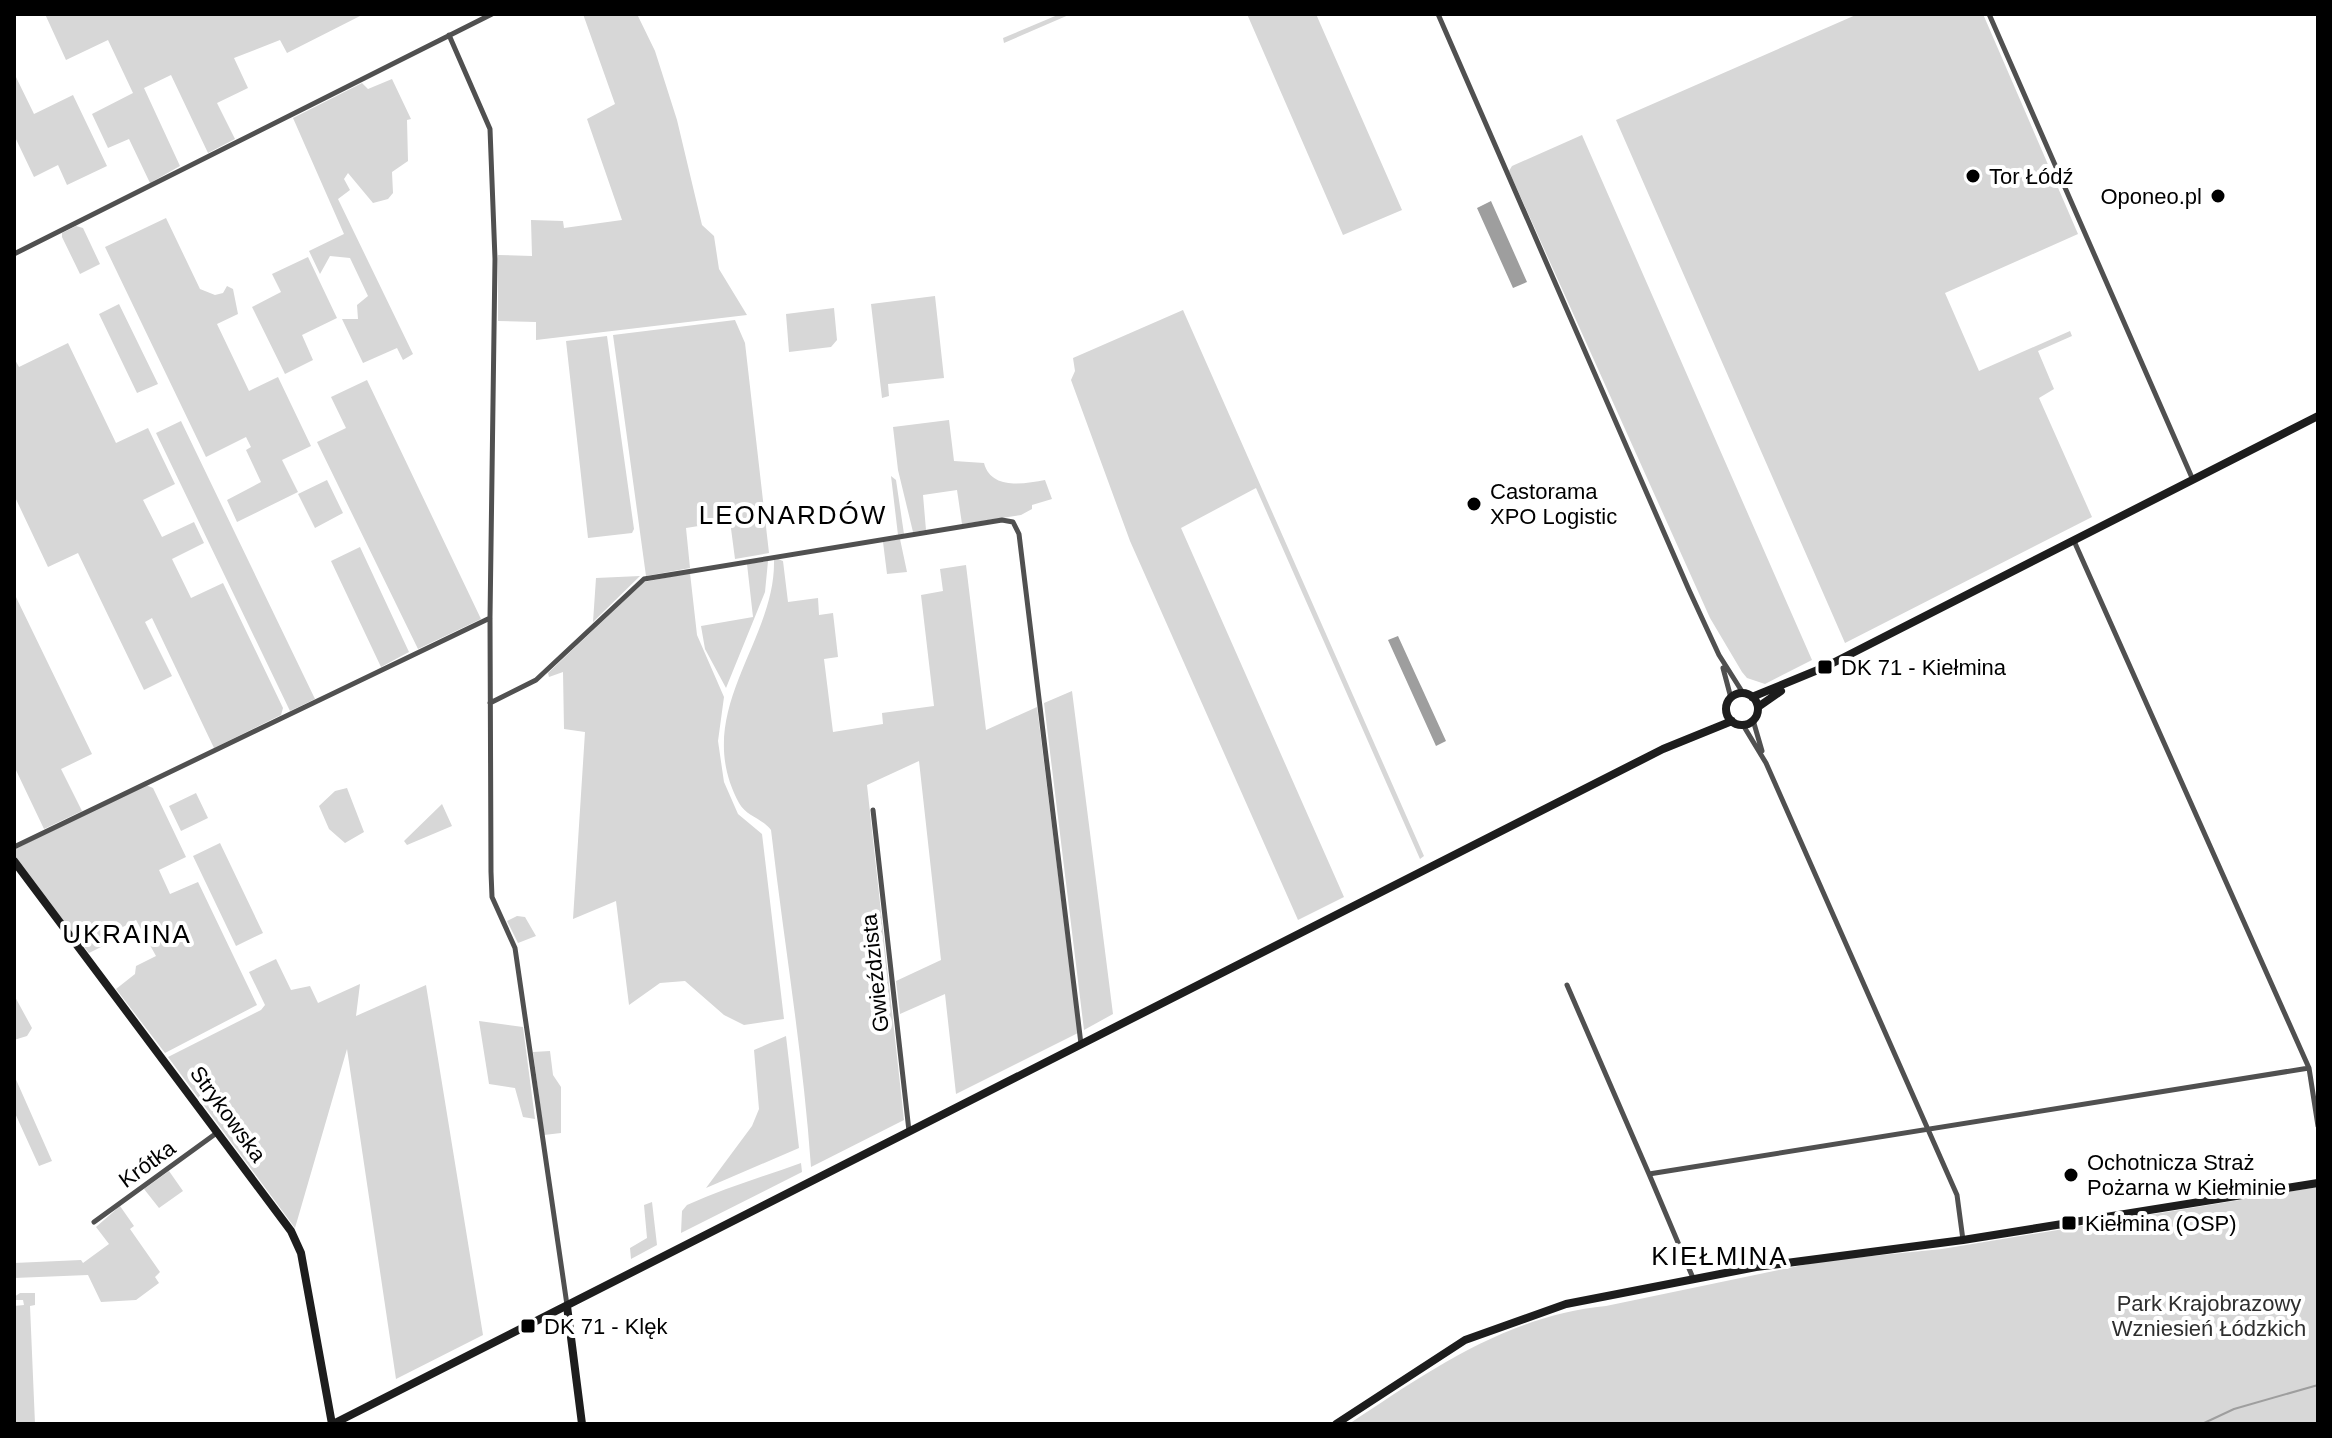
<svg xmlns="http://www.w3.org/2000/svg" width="2332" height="1438" viewBox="0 0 2332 1438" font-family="Arial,sans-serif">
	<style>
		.green { fill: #d7d7d7 }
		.water { fill: #9e9e9e }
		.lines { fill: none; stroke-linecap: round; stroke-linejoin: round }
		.stream { stroke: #9e9e9e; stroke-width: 2 }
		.street { stroke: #505050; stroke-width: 5 }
		.secondary { stroke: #1d1d1d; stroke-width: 8 }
		.poi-dot { fill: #000; stroke: #fff; stroke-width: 3 }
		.labels { text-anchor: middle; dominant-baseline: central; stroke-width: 8; stroke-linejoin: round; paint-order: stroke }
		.poi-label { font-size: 22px; fill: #000; stroke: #fff; text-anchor: start }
		.street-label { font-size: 22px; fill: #000; stroke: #fff }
		.park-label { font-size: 22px; fill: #2e2e2e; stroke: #fff }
		.quarter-label { font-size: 26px; letter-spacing: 2px; fill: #000; stroke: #fff }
	</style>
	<rect width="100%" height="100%" fill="#fff"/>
	<path class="green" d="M 45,14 L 364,14 L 287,53 L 280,40 L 234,58 L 248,88 L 217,103 L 235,139 L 208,153 L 171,75 L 144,88 L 180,166 L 150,183 L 129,139 L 108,148 L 92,114 L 133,93 L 108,40 L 66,60 Z
		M 583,14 L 637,14 L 655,51 L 677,120 L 702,225 L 714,236 L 719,269 L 747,315 L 536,340 L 536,322 L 498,321 L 498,255 L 532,256 L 531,220 L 563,221 L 564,228 L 622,220 L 587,119 L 615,104 Z
		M 1060,14 L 1071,14 L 1004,43 L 1003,38 Z
		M 1247,14 L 1316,14 L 1402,210 L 1343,235 Z
		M 1858,14 L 1983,14 L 2078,234 L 1945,293 L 1979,371 L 2070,331 L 2072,336 L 2038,351 L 2054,389 L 2039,398 L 2092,517 L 1845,643 L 1616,120 Z
		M 14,73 L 34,114 L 73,95 L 107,166 L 67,185 L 58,165 L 34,177 L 14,135 Z
		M 392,79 L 411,119 L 407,120 L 408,161 L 392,172 L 393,193 L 388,199 L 373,203 L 348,173 L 344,179 L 350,190 L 338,199 L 413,354 L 403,360 L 397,348 L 363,363 L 342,319 L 358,319 L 357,305 L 368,296 L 350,258 L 330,256 L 320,274 L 309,251 L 344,234 L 293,118 L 362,83 L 368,89 Z
		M 1582,135 L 1812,660 L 1765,684 L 1747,678 L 1742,672 L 1710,618 L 1509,171 L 1512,166 Z
		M 166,218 L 200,289 L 215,295 L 223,293 L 227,286 L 233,289 L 238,314 L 217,324 L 249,391 L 278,377 L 311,446 L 282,460 L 298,492 L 237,522 L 227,500 L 261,482 L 246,450 L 251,447 L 246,437 L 206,457 L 105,247 Z
		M 76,226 L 83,228 L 100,264 L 80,274 L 62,237 L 62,233 Z
		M 308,257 L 337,318 L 302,335 L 313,360 L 285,374 L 252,307 L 281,292 L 272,274 Z
		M 935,296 L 944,378 L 888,384 L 889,396 L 882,398 L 871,304 Z
		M 119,304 L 158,384 L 137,393 L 99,314 Z
		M 834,308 L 837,340 L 831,347 L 789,352 L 786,314 Z
		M 1183,310 L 1424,856 L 1420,859 L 1256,488 L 1181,528 L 1344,897 L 1298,920 L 1130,541 L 1071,380 L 1075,371 L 1073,358 Z
		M 735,320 L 745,343 L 769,553 L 735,559 L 730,521 L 686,528 L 690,568 L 646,576 L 613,335 Z
		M 607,336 L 634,529 L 632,533 L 588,538 L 566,341 Z
		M 68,343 L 116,443 L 148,428 L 175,484 L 143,500 L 162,537 L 194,522 L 204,543 L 172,559 L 191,598 L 223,583 L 283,708 L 281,715 L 214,748 L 152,618 L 145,622 L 172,676 L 144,690 L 78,553 L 48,567 L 14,495 L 14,358 L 19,367 Z
		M 367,380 L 481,619 L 418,649 L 317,442 L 346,428 L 331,397 Z
		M 949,420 L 954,461 L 984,463 C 991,490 1024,484 1045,480 L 1052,499 L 1032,505 L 1032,509 L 1021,515 L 962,524 L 957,490 L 923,495 L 926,530 L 913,532 L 898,470 L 893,427 Z
		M 181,421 L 315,699 L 290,711 L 156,433 Z
		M 891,476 L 896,480 L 904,534 L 898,535 Z
		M 327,480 L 343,513 L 315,528 L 298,494 Z
		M 900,539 L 907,572 L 887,574 L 883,542 Z
		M 360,547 L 409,652 L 381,667 L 331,561 Z
		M 778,559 L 783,561 L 788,602 L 818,598 L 819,615 L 833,613 L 838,657 L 824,659 L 833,732 L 883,724 L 882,713 L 934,706 L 921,595 L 943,591 L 940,569 L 966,565 L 986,730 L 1037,707 L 1078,1033 L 956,1094 L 945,994 L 900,1014 L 896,981 L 941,960 L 919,761 L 867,785 L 904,1120 L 811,1167 C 803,1054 784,943 771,830 C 762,818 747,817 739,803 C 690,712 776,643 774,560 Z
		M 768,561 L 765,592 L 726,688 L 705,649 L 701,626 L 753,617 L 747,564 Z
		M 690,573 L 697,635 L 724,697 L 718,741 L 724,782 L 738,814 L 762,834 L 784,1019 L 744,1025 L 724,1015 L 685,981 L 660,983 L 629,1005 L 616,901 L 573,919 L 585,732 L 564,729 L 563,672 L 549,677 L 548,673 L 644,582 Z
		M 640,576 L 593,622 L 596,578 Z
		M 14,593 L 92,754 L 61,769 L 82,811 L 44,829 L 14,766 Z
		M 1072,691 L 1113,1014 L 1084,1030 L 1044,703 Z
		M 146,785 L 153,788 L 186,857 L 159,870 L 170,894 L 198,882 L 257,1005 L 165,1053 L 116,989 L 135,974 L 136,966 L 156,956 L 136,920 L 104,937 L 107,944 L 89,953 L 14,858 L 15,849 Z
		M 347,788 L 364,832 L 345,843 L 329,829 L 319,806 L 335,791 Z
		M 196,793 L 208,818 L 181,831 L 169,806 Z
		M 442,804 L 452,826 L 407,845 L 404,841 Z
		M 220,843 L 263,933 L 236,946 L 193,856 Z
		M 517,916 L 525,917 L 536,936 L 518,943 L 507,921 Z
		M 276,959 L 291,990 L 310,986 L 318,1003 L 360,984 L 356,1016 L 426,985 L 483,1335 L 396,1379 L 347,1049 L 295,1228 L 168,1057 L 261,1010 L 265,1005 L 249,972 Z
		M 14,995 L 32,1028 L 27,1036 L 14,1040 Z
		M 479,1021 L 523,1027 L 535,1119 L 523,1117 L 515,1088 L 489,1084 Z
		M 786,1036 L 799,1148 L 706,1188 L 752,1126 L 759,1109 L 754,1050 Z
		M 550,1051 L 553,1075 L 561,1087 L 561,1133 L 544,1135 L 533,1052 Z
		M 14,1075 L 52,1161 L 39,1166 L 14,1111 Z
		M 801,1163 L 802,1172 L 681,1233 L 682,1211 L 687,1205 C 725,1188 762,1177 801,1163 Z
		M 169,1171 L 183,1191 L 159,1208 L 144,1189 Z
		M 2318,1187 L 2318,1424 L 1349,1424 C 1429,1371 1506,1316 1606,1306 L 1822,1261 L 1942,1249 Z
		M 652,1202 L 657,1245 L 631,1259 L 630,1248 L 647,1238 L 644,1205 Z
		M 120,1206 L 134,1226 L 130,1229 L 160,1272 L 155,1277 L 159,1283 L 136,1300 L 101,1302 L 88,1275 L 14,1278 L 14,1263 L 81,1260 L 83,1263 L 109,1244 L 96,1227 Z
		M 20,1293 L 35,1293 L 35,1305 L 30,1306 L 35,1424 L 14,1424 L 14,1306 L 24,1305 L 23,1300 L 14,1300 L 14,1297 Z"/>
	<path class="water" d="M 1491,201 L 1527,282 L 1513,288 L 1477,208 Z
		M 1398,636 L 1446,741 L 1436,746 L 1388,640 Z"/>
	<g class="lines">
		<path class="stream" d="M 2202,1424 L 2234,1409 L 2318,1385"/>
		<path class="street" d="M 1438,14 L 1689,590 L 1719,655 L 1743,693
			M 1989,14 L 2193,480
			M 449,35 L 490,129 L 495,259 L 490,618 L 491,872 L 492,897 L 515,948 L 567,1305
			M 14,254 L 492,14
			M 2074,541 L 2309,1068 L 2318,1126
			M 1723,668 L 1731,698
			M 490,703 L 536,680 L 644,579 L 1002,520 L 1013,522 L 1019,534 L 1081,1044
			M 1753,720 L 1762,751
			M 1743,725 L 1766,763 L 1957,1195 L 1963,1240
			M 873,810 L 909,1131
			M 14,847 L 490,618
			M 1567,985 L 1649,1174
			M 94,1222 L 218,1132
			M 1693,1278 L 1649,1174 L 2309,1068"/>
		<path class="secondary" d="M1726 709a16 16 0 1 1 32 0a16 16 0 1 1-32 0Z
			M 1752,697 L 1825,667 L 2318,416
			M 1758,707 L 1781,691
			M 14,861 L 291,1231 L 301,1253 L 332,1424
			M 567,1306 L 582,1424
			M 333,1424 L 1663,749 L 1732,721
			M 1336,1424 L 1465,1340 L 1566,1304 L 1756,1267 L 1963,1240 L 2318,1183"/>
	</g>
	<g class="poi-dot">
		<circle cx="1973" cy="176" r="8"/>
		<circle cx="2218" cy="196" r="8"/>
		<circle cx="1474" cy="504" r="8"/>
		<rect x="1817" y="659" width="16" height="16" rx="4"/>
		<circle cx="2071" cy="1175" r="8"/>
		<rect x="2061" y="1215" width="16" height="16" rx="4"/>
		<rect x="520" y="1318" width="16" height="16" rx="4"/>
	</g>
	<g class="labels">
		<g class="poi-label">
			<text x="1989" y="176">Tor Łódź</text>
			<text x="2202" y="196" text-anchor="end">Oponeo.pl</text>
			<text x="1490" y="491">Castorama<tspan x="1490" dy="25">XPO Logistic</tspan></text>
			<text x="1841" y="667">DK 71 - Kiełmina</text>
			<text x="2087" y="1162">Ochotnicza Straż<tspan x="2087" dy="25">Pożarna w Kiełminie</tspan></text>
			<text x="2085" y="1223">Kiełmina (OSP)</text>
			<text x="544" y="1326">DK 71 - Klęk</text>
		</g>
		<g class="street-label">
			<text transform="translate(875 973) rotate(-96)">Gwieździsta</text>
			<text transform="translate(228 1114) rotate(54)">Strykowska</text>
			<text transform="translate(147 1164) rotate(-36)">Krótka</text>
		</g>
		<g class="park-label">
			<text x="2209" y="1303">Park Krajobrazowy<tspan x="2209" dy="25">Wzniesień Łódzkich</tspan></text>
		</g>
		<g class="quarter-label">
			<text x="793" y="515">LEONARDÓW</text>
			<text x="127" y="934">UKRAINA</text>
			<text x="1720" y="1256">KIEŁMINA</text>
		</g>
	</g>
	<rect width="2332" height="1438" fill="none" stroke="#000000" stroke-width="32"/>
</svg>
